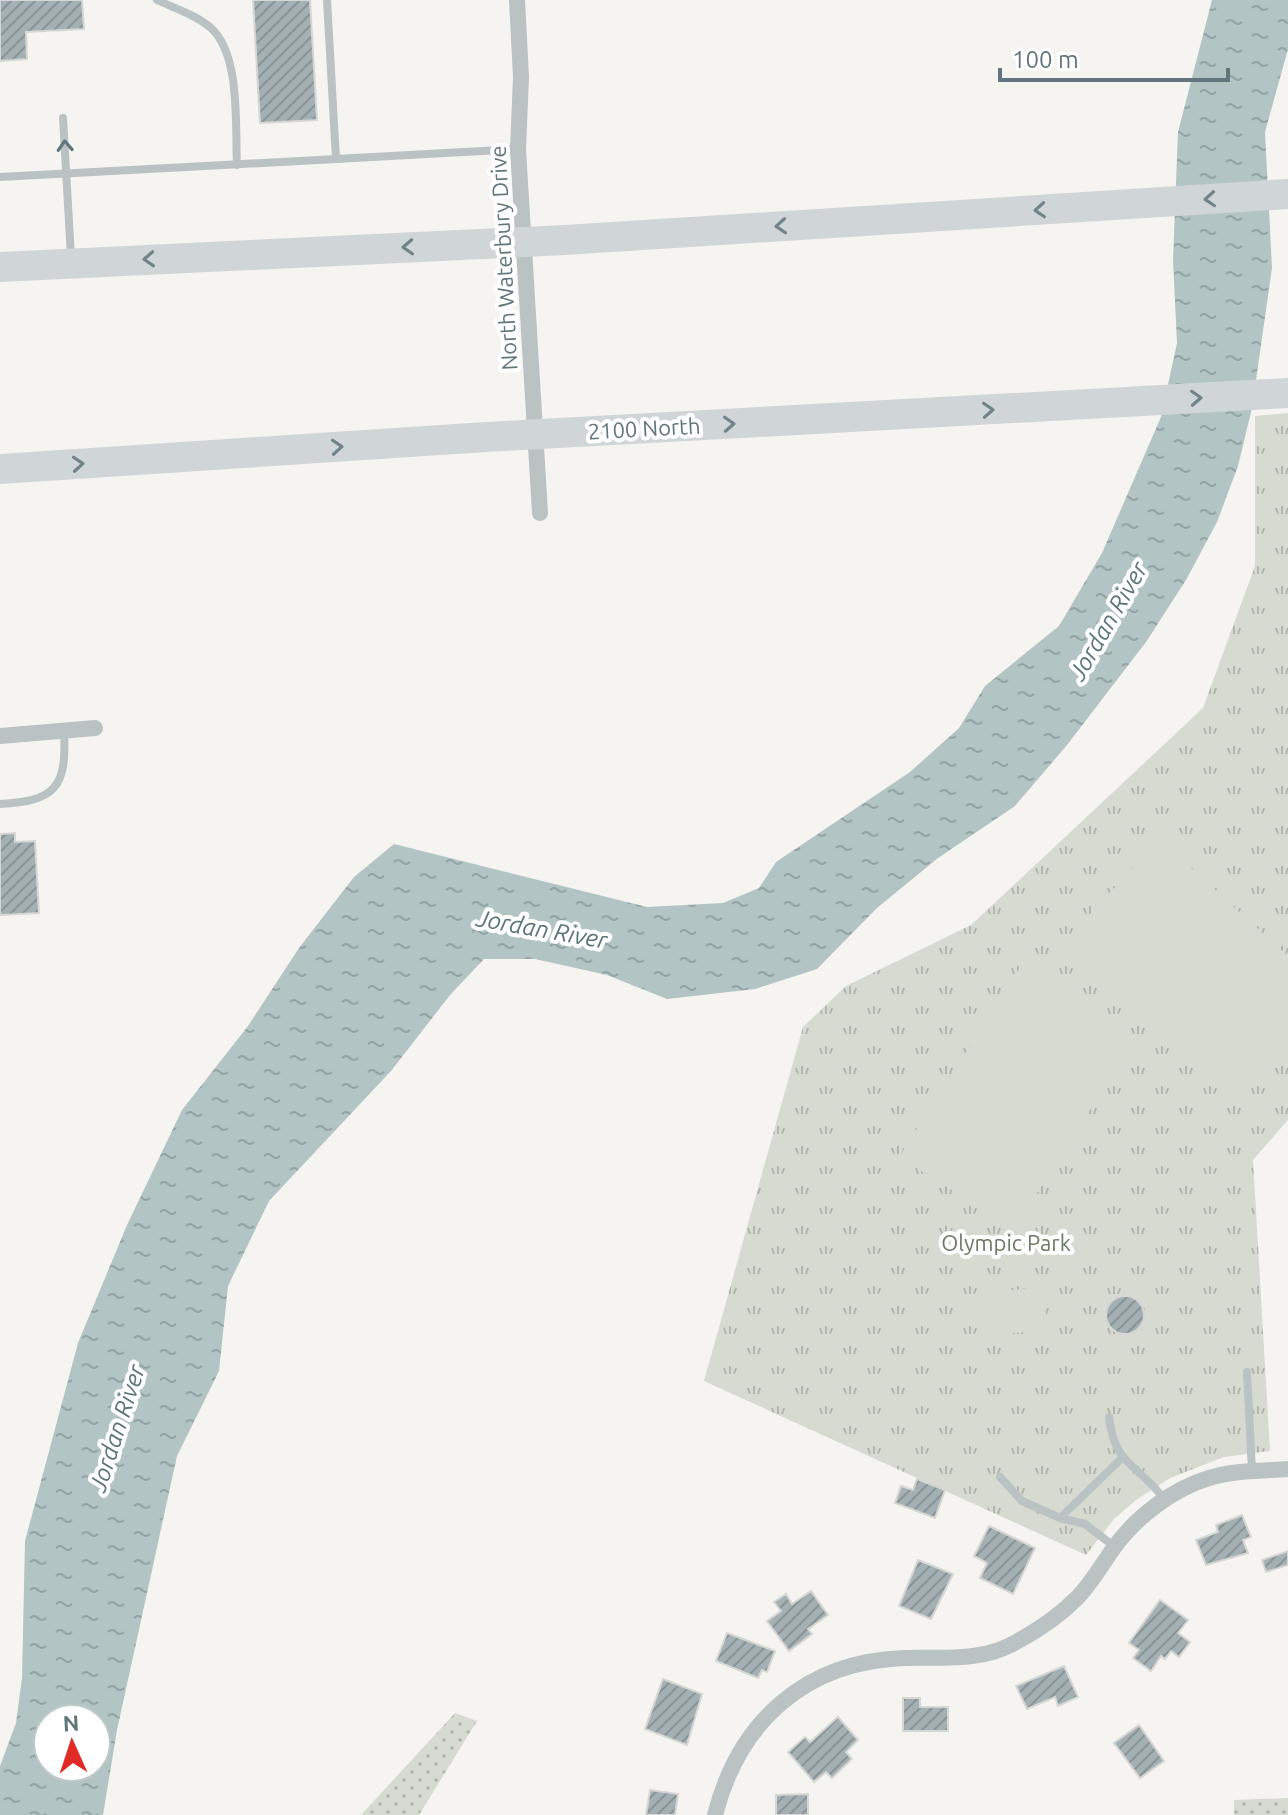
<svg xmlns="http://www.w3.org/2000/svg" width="1288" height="1815" viewBox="0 0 1288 1815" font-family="Ubuntu,sans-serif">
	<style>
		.grass { fill: url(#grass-dots) }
		.park { fill: url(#park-tufts) }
		.pitch { fill: #d6dad0 }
		.water { fill: url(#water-ripples); fill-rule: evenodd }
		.building { fill: url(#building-hatch); stroke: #d6d6d4; stroke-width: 2 }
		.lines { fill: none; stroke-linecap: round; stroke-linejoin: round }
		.lane { stroke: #bbc2c4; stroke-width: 8 }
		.street { stroke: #bbc2c4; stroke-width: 16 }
		.highway { stroke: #d0d6d8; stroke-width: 30 }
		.oneway { stroke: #60767c }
		.oneway2 { stroke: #71848a }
		.labels { text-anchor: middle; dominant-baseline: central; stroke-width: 8; stroke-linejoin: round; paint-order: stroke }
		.street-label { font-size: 22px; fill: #60767c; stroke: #fff }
		.park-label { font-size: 22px; fill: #6c7963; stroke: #fff }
		.water-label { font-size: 24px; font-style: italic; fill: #5b7678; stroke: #fff }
	</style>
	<defs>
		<pattern id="grass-dots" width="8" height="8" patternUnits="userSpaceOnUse" patternTransform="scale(2)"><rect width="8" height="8" fill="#d6dad0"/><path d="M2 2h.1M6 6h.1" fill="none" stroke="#b1b5ae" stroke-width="1.8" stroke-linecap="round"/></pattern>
		<pattern id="park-tufts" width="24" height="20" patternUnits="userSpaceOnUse" patternTransform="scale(2)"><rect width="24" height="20" fill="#d6dad0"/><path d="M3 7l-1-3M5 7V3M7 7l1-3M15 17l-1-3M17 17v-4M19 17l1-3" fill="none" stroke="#b1b5ae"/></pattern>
		<pattern id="water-ripples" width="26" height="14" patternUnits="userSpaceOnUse" patternTransform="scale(2)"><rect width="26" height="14" fill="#b2c4c4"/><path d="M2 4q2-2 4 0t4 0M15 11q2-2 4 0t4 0" fill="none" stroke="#94a4a4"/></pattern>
		<pattern id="building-hatch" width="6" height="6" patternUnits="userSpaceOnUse" patternTransform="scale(2)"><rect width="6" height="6" fill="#a4b0b3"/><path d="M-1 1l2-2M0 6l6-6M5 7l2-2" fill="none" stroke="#899497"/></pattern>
	</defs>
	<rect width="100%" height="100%" fill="#f5f4f1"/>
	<path class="grass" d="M 455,1713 L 477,1721 L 419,1815 L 361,1815 Z
		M 1288,1798 L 1288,1815 L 1234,1815 L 1234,1800 Z"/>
	<path class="park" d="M 1288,413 L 1288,1120 L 1253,1160 L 1270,1451 L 1224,1457 L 1170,1478 L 1136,1500 L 1114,1519 L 1086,1555 L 704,1381 L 803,1027 L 846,986 L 971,925 L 1203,708 L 1255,566 L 1255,416 Z"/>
	<path class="pitch" d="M 1159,839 L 1288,956 L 1288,1036 L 1236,1092 L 1068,938 Z
		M 1021,966 L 1136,1038 L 1014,1229 L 899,1157 Z
		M 1043,1287 L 1048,1330 L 982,1336 L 977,1294 Z"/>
	<path class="water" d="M 1212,0 L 1288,0 L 1288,49 L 1265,132 L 1272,268 L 1252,408 L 1238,466 L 1217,522 L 1186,580 L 1146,642 L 1067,745 L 1015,806 L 938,858 L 877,908 L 817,969 L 755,989 L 667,999 L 607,975 L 535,959 L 484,959 L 450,995 L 391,1071 L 269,1201 L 228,1286 L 219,1371 L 177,1456 L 117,1730 L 103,1815 L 0,1815 L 0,1766 L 16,1723 L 22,1678 L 25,1541 L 78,1343 L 127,1225 L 182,1110 L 248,1026 L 299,948 L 354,877 L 394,844 L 647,907 L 723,903 L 759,888 L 776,862 L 910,772 L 959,728 L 985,686 L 1059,626 L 1102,553 L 1161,417 L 1177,343 L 1173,260 L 1178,132 ZM 48,1719 L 96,1719 L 96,1767 L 48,1767 Z"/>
	<path class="building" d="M 0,0 L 82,0 L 84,29 L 26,32 L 27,59 L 0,61 Z
		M 253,0 L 310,0 L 317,120 L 260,123 Z
		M 15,833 L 15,842 L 35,841 L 39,913 L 0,915 L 0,834 Z
		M1106 1315a19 19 0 1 1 38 0a19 19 0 1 1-38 0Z
		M 917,1479 L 945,1490 L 935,1518 L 895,1503 L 901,1486 L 913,1490 Z
		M 1242,1515 L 1251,1537 L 1243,1540 L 1248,1553 L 1206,1565 L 1196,1540 L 1218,1532 L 1216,1525 Z
		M 989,1526 L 1035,1548 L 1013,1594 L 980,1578 L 987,1563 L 974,1556 Z
		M 1288,1551 L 1288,1565 L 1266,1572 L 1262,1560 Z
		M 918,1560 L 953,1574 L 931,1619 L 899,1606 Z
		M 811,1591 L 828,1615 L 808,1629 L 812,1634 L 789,1651 L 767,1621 L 781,1611 L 774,1602 L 786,1594 L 792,1604 Z
		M 1160,1600 L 1188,1620 L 1178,1633 L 1190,1642 L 1179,1657 L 1171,1651 L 1165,1659 L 1161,1656 L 1151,1671 L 1133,1658 L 1139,1650 L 1129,1643 Z
		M 727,1633 L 775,1651 L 767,1672 L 762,1670 L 758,1678 L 716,1661 Z
		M 1064,1666 L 1078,1697 L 1058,1706 L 1055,1697 L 1027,1709 L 1016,1686 Z
		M 663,1679 L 702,1694 L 687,1745 L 645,1729 Z
		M 903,1698 L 920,1698 L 920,1707 L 948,1707 L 948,1731 L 903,1731 Z
		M 838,1717 L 858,1740 L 846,1752 L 852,1759 L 832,1778 L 826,1772 L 814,1782 L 788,1752 L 805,1737 L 810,1742 Z
		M 1139,1725 L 1164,1761 L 1140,1778 L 1114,1743 Z
		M 650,1790 L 678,1794 L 675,1815 L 646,1815 Z
		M 808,1794 L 808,1815 L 776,1815 L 776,1795 Z"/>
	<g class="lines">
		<path class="lane" d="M 157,0 C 174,8 196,15 211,28 C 241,55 235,127 237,165
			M 63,118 L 71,257
			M 336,159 L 518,149
			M 0,177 L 336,159 L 327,0
			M 0,804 C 55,801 67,788 64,732
			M 1247,1372 L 1252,1471
			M 1109,1417 C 1114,1465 1138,1464 1164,1499
			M 1000,1477 L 1022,1501 L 1060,1518 L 1085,1524 L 1115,1547
			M 1060,1518 L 1122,1458"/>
		<path class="street" d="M 517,0 L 521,77 L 518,149 L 540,513
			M 0,736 L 95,728
			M 715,1815 C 739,1721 806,1661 905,1658 C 944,1657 983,1662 1018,1641 C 1040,1629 1059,1616 1077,1598 C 1091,1584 1101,1566 1113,1549 C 1135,1518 1172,1489 1209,1478 C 1234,1470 1262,1471 1288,1469"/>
		<path class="highway" d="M 0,267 L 565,240 L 1288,194
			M 0,469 L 486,437 L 1288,393"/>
	</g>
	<defs><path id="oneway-chevron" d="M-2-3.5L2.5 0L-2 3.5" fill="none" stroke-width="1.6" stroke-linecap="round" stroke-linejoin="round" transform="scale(2)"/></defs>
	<use class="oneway" href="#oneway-chevron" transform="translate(65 146) rotate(-93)"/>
	<g class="oneway2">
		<use href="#oneway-chevron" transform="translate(1210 199) rotate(176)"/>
		<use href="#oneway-chevron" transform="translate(1040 210) rotate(176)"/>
		<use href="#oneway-chevron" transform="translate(781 226) rotate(176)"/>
		<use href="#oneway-chevron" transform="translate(408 247) rotate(177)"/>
		<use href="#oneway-chevron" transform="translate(149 259) rotate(177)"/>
		<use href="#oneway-chevron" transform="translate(1196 398) rotate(-3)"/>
		<use href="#oneway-chevron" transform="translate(988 410) rotate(-3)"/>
		<use href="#oneway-chevron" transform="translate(729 424) rotate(-3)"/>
		<use href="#oneway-chevron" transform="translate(337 447) rotate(-4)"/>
		<use href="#oneway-chevron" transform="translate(78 464) rotate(-4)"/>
	</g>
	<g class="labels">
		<g class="street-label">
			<text transform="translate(503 258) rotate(-93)">North Waterbury Drive</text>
			<text transform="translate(644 428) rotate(-3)">2100 North</text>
		</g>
		<g class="park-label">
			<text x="1006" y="1242">Olympic Park</text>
		</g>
		<g class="water-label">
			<text transform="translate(1108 621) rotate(-60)">Jordan River</text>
			<text transform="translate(542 929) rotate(10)">Jordan River</text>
			<text transform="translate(117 1428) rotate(-72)">Jordan River</text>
		</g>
	</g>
	<g transform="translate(72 1743) rotate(357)"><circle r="38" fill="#ffffff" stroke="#bfc8cb" stroke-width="2"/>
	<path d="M0-6L14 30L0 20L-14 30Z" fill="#e02b26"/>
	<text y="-12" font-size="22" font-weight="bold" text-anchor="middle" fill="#60767c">N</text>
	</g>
	<path d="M1000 68v12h228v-12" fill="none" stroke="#60767c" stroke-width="4"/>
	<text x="1012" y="68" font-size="24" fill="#60767c" stroke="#ffffff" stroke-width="6" paint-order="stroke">100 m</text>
</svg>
